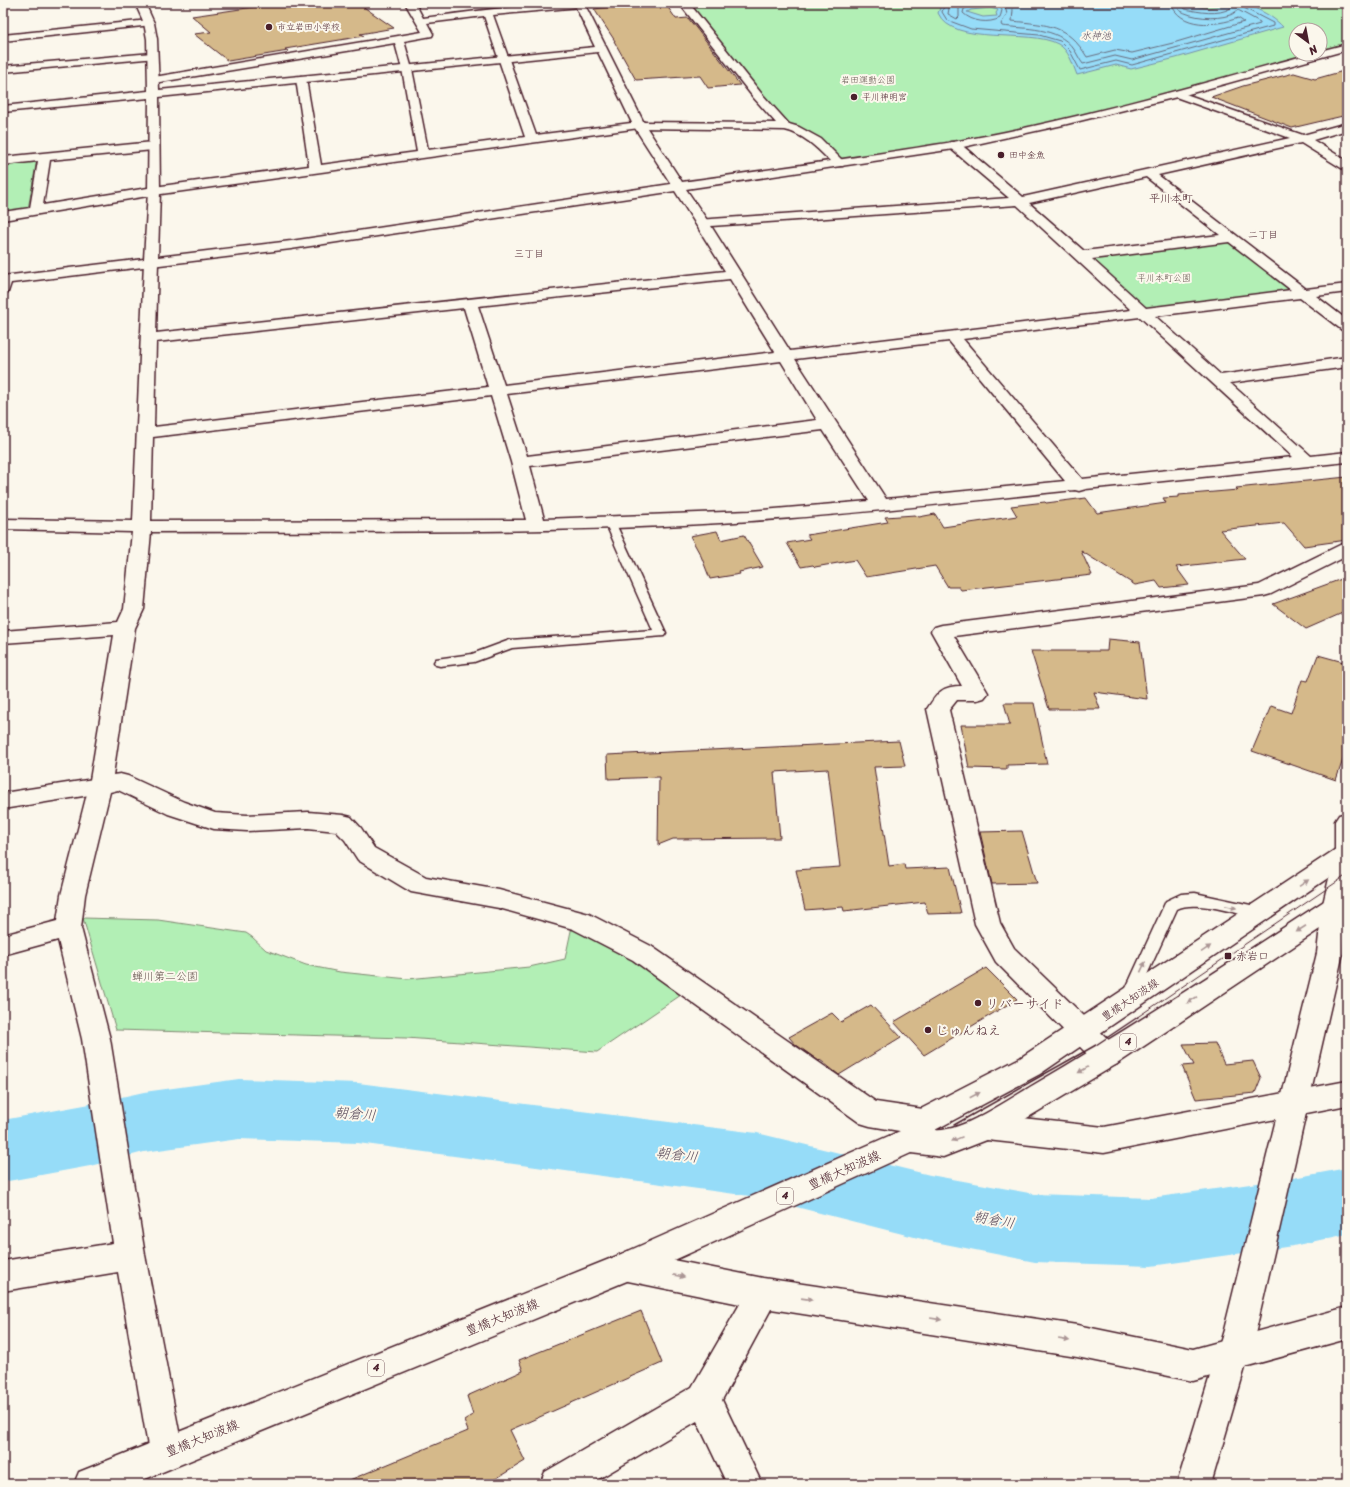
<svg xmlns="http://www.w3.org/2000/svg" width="1350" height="1487" viewBox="0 0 1350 1487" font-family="Sriracha,'Klee One',sans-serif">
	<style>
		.green { fill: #b2efb5; stroke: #7e8770; fill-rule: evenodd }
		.water { fill: #96dcf8; stroke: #7890a6; fill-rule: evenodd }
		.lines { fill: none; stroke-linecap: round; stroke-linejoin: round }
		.shore { stroke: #686b7d; stroke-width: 1 }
		.river { fill: #96dcf8; fill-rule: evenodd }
		.building { fill: #d5b98a; stroke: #4a1f2b }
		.lane-casing { stroke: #4a1f2b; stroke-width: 3 }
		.street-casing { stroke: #4a1f2b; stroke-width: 3 }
		.secondary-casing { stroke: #4a1f2b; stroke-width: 3 }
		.primary-casing { stroke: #4a1f2b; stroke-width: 3 }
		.lane { fill: #fbf7ec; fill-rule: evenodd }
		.street { fill: #fbf7ec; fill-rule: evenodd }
		.secondary { fill: #fbf7ec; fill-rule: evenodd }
		.primary { fill: #fbf7ec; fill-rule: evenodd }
		.tram-far1 { stroke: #4a1f2b; stroke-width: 1 }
		.tram { stroke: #4a1f2b; stroke-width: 1.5 }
		.oneway { fill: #ab9695 }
		.poi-dot { fill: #4a1f2b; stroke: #fbf7ec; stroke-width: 1.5 }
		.labels { text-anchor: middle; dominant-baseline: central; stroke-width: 4; stroke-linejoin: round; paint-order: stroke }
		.far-poi-label { font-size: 9px; fill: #4a1f2b; stroke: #fbf7ec; text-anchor: start }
		.far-park-label { font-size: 9px; fill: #64534e; stroke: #fbf7ec }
		.far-water-label { font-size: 10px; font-style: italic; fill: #5d4e5e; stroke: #fbf7ec }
		.far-neighbourhood-label { font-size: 10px; fill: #4a1f2b; stroke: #fbf7ec }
		.shield { fill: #fbf7ec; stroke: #7f6065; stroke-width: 1 }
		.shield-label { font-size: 10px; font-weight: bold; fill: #4a1f2b }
		.far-quarter-label { font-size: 11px; fill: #4a1f2b; stroke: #fbf7ec }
		.poi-label { font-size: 11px; fill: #4a1f2b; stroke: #fbf7ec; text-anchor: start }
		.park-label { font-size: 11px; fill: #64534e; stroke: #fbf7ec }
		.street-label { font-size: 11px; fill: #4a1f2b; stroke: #fbf7ec }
		.near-poi-label { font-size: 13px; fill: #4a1f2b; stroke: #fbf7ec; text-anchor: start }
		.near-street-label { font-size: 13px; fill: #4a1f2b; stroke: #fbf7ec }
		.near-water-label { font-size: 14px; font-style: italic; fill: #5d4e5e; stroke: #fbf7ec }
	</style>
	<rect width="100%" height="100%" fill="#fbf7ec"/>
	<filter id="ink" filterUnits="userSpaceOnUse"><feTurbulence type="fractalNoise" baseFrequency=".025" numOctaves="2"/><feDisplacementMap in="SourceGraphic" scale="8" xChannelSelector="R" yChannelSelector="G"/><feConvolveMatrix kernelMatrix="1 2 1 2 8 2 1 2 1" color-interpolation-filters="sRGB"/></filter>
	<g filter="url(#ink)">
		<path class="green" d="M 684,3 L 1344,3 L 1347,4 L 1347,47 L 1177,94 L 954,145 L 839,163 L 818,141 L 785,127 ZM 1296,30 L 1320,30 L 1320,54 L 1296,54 Z
			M 37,159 L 28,209 L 3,213 L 3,162 Z
			M 1233,238 L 1297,289 L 1291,294 L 1156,310 L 1135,304 L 1079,256 Z
			M 83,918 L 158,920 L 246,933 L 252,937 L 266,950 L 306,965 L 340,972 L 408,979 L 529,967 L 565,959 L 572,926 L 641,964 L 681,995 L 597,1052 L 406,1038 L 116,1030 Z"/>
		<path class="water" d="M 942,3 L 1179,3 L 1205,8 L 1228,6 L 1228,3 C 1248,3 1270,13 1283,27 L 1176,58 L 1131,69 L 1116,65 L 1077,75 C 1073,65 1069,50 1058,44 C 1029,28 953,47 938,13 ZM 990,8 L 998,10 L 996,13 L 997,16 L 983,17 L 967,12 L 971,10 Z"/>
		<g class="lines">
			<path class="shore" d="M 945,3 L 942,12 L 947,20 L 971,29 L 1039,35 L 1060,41 L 1070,51 L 1080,70 L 1116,61 L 1132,65 L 1273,26 L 1273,23 L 1244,8 L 1242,3
				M 950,3 L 948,14 L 957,19 L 959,17 L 959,8 L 964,3
				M 1004,3 L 1007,14 L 1001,24 L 1002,26 C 1026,29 1057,27 1073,48 C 1077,53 1079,59 1083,64 L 1115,56 L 1132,60 L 1260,24 L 1260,22 L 1238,10 C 1235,12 1233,14 1230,15 C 1215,20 1192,18 1179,10 L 1177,3
				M 1011,3 L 1013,10 L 1012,21 C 1048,25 1067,24 1087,57 L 1115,50 L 1132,53 L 1173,43 L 1244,22 L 1238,18 C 1217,26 1179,29 1171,3
				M 1182,3 L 1185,9 C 1199,12 1218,16 1231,8 L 1232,3
				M 993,5 L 1000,6 L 1002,10 L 1000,18 C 989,24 972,22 963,13 L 964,9 L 971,6 Z"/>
			<path class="river" d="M 239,1079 L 358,1083 L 757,1133 L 930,1175 L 1035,1194 L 1151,1198 L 1293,1178 L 1347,1168 L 1347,1234 L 1293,1246 L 1151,1266 L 1035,1262 L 930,1241 L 757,1197 L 358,1143 L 239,1139 L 144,1152 L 90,1166 L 3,1182 L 3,1120 L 90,1104 L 144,1092 Z"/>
		</g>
		<path class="building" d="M 282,3 L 358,3 L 394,28 L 360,34 L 364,36 L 285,49 L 288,51 L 228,61 L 194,34 L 211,32 L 192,16 Z
			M 665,3 L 676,19 L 688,18 L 696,28 L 740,85 L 708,88 L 700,76 L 636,80 L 614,41 L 615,41 L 594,9 L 635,4 Z
			M 1347,70 L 1347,115 L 1292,128 L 1211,97 L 1243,86 L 1294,73 L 1315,79 Z
			M 1347,477 L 1347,540 L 1304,546 L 1284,523 L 1220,530 L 1245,559 L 1176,567 L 1189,585 L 1161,588 L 1156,581 L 1135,585 L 1081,551 L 1092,575 L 961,590 L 959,587 L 948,587 L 935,566 L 866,577 L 855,560 L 815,567 L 813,565 L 801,567 L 787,543 L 810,539 L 807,535 L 888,522 L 885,517 L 915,515 L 919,517 L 935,514 L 943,527 L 1017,516 L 1011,506 L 1045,502 L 1046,503 L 1086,498 L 1097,513 L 1166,503 L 1163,498 L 1179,497 L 1179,495 L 1238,490 L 1236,488 Z
			M 717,531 L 721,540 L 744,535 L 763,567 L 739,572 L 740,574 L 710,579 L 701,556 L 690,536 Z
			M 1347,577 L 1347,611 L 1306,629 L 1273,604 Z
			M 1108,639 L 1140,642 L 1147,699 L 1094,692 L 1100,709 L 1049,709 L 1031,651 L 1107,651 Z
			M 1318,655 L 1347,663 L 1347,748 L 1336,780 L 1252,751 L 1271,706 L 1291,713 L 1302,680 L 1308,681 Z
			M 1004,703 L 1034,703 L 1047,764 L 1007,765 L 1007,769 L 969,768 L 961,725 L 1010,725 Z
			M 899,741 L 905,766 L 874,767 L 889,866 L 904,864 L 905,869 L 950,867 L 961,913 L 928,914 L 925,902 L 844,911 L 843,907 L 805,910 L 796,870 L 840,867 L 828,769 L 774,772 L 780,838 L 673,839 L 658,845 L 659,777 L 608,779 L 607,755 Z
			M 1022,831 L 1037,883 L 992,884 L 980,832 Z
			M 986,968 L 1017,999 L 924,1055 L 894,1022 Z
			M 871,1005 L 901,1037 L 839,1075 L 820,1060 L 819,1061 L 795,1044 L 789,1037 L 832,1013 L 841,1022 Z
			M 1215,1043 L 1224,1064 L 1253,1061 L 1261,1078 L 1255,1093 L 1196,1099 L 1182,1066 L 1194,1065 L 1183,1044 Z
			M 641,1311 L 662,1363 L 510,1430 L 525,1461 L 487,1484 L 340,1484 L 468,1431 L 464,1421 L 473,1415 L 467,1396 L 523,1371 L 519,1360 Z"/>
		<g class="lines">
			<g class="lane-casing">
				<path id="lane" d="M 610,519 L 615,522 L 666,633 L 664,636 L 512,648 L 474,662 L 440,666 L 436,665 L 434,662 L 436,659 L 472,654 L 510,640 L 653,630 L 605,522 Z
					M 1195,893 L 1260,907 L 1265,909 L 1267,913 L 1265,917 L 1260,919 C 1239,914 1195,899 1177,909 L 1135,1001 L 1130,1003 L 1125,1001 L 1122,997 L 1166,901 L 1181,894 Z"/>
			</g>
			<g class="street-casing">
				<path id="street" d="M 405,3 L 415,3 L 423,18 C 477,11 530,3 584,3 L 583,6 L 580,7 L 493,15 L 536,135 L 639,122 L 776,123 L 753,97 L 679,3 L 689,3 L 761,93 L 789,124 L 799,127 L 821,139 L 845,163 L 843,166 L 835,166 C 820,151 806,135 785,130 L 639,128 L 154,195 L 3,220 L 3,212 L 30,208 L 38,161 L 3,165 L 3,157 L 153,142 L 157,143 L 159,146 L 157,149 L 153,150 L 50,160 L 43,205 L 154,187 L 309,166 L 296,79 L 301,76 L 306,79 L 321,165 L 417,152 L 402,69 L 395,43 L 154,83 L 149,80 L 154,77 L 422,32 ZM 484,16 L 525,137 L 428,150 L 412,69 L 404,41 L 432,36 L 433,34 L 427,23 Z
					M 1339,3 L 1347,3 L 1347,7 Z
					M 149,20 L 152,21 L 154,23 L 152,25 L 3,41 L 3,35 Z
					M 152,53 L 157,56 L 156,58 L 3,72 L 3,66 Z
					M 1177,91 L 1303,135 L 1347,123 L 1347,130 L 1313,140 L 1347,161 L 1347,170 L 1343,169 L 1301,143 L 1158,175 L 1306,289 L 1347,284 L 1347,292 L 1316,296 L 1347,320 L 1347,331 L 1342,330 L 1300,298 L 1155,316 L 1221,375 L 1347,357 L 1347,367 L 1230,383 L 1311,456 L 1347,452 L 1347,462 L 1086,489 L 1079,491 L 1075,490 C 967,501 859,514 751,521 C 551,535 351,531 151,532 L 144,609 L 135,628 L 113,775 L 120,774 L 128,776 L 184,802 L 215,813 L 247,815 L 308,812 L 343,815 L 351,817 L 361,828 L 374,848 L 426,877 L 499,890 L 589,914 L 651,946 L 876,1102 L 923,1109 L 933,1113 L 937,1122 L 933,1131 L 923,1135 L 870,1126 L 860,1123 L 633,960 L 573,929 L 499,908 L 411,892 L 358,860 L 345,840 L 336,831 L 308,828 L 247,831 L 214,829 L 168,814 L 118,790 L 110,792 L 85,895 L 81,928 L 110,1039 L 145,1255 L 183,1452 L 178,1464 L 166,1469 L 154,1464 L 149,1452 L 118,1272 L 3,1291 L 3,1261 L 113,1243 L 82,1039 L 58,940 L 3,955 L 3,935 L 57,921 L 61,895 L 89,786 L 114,635 L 3,643 L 3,631 L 118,622 L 124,609 L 132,532 L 3,529 L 3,519 L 133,521 L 144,262 L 146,259 L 151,258 L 156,259 L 158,262 L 156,333 L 725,271 L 695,223 L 697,220 L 1009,198 L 950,148 L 948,145 L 950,142 L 958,142 L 1023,197 L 1290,138 L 1173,96 L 1172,94 ZM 1146,177 L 1220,235 L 1084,251 L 1029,203 ZM 1017,205 L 1131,310 L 790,351 L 711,226 ZM 1229,242 L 1291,290 L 1146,308 L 1092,259 ZM 730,279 L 775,352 L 504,385 L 478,306 ZM 464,308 L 488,387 L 154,427 L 156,342 ZM 1140,317 L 1293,457 L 1082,479 L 963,339 ZM 949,341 L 1065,481 L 886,499 L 795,359 ZM 781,361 L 817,420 L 527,456 L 507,394 ZM 491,396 L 511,462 L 526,520 L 151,521 L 153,437 ZM 823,430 L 869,501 L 750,511 L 544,519 L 530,466 Z
					M 3,276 L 10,277 L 12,280 L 8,292 L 3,293 Z
					M 1347,543 L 1347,556 L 1271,594 L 1264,596 L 954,636 L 988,693 L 984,698 L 977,700 L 957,700 L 949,710 L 1000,923 L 1014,948 L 1117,1048 L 1121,1056 L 1117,1064 L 1107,1068 L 1097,1064 L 996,962 L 975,924 L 927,709 C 938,692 942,686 962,686 L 931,631 L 934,627 L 941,625 L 1259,585 L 1340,545 Z
					M 1347,813 L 1347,918 L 1334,918 L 1325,915 L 1322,908 L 1335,853 L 1335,821 L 1339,815 Z
					M 1347,1081 L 1347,1105 L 1104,1153 L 987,1140 L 977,1136 L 973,1127 L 977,1118 L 987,1114 L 1104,1127 Z
					M 628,1251 L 763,1278 L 1077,1325 L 1193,1349 L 1347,1307 L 1347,1339 L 1193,1381 L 1077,1357 L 771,1309 L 722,1400 L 762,1484 L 727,1484 L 697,1421 L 590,1484 L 540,1484 L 545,1472 L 692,1387 L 740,1304 L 628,1281 L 617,1276 L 613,1266 L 617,1256 Z"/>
			</g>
			<g class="secondary-casing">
				<path id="secondary" d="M 135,3 L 145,3 L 154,23 L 157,39 L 159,90 L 595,47 L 574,3 L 584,3 L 645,125 L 682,182 C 772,169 863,157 953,142 C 1074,121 1192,86 1310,54 L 1320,54 L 1320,51 L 1347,44 L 1347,50 L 1181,96 L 1063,125 L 954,149 L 686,189 L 709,223 L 707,226 L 697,226 L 675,191 L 291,249 L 3,284 L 3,276 L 144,259 L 148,191 L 149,98 L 3,112 L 3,106 L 148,91 L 147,39 L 144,23 ZM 598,52 L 633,125 L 671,184 L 291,241 L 158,257 L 160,191 L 159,97 Z
					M 100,778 L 108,780 L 111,786 L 108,792 L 3,809 L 3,793 Z
					M 1334,898 L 1343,901 L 1346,908 L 1343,953 L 1256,1330 L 1211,1484 L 1177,1484 L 1224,1330 L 1317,953 L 1322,908 L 1325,901 Z"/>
			</g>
			<g class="primary-casing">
				<path id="primary" d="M 1347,844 L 1347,865 L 1040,1074 L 935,1130 C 961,1133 1011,1098 1035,1084 C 1138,1024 1238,957 1338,892 L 1347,890 L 1347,911 L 1117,1064 L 997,1136 L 943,1157 L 911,1153 L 639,1276 L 133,1484 L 74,1484 L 79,1472 L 617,1256 L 900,1131 L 913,1113 L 1020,1058 L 1339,847 Z"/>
			</g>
			<use href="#lane" class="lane"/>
			<use href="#street" class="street"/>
			<use href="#secondary" class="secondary"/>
			<use href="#primary" class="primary"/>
			<path class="tram-far1" d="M 1136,1018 L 1347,875"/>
			<path class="tram" d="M 954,1125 L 1096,1045 L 1138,1017"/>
		</g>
		<defs><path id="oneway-solid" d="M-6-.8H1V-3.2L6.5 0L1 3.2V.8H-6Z"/></defs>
		<g class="oneway">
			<use href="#oneway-solid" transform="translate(1304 883) rotate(-34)"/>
			<use href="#oneway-solid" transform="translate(1231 907) rotate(12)"/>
			<use href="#oneway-solid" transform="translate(1301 929) rotate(147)"/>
			<use href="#oneway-solid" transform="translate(1206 949) rotate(-34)"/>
			<use href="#oneway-solid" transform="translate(1143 967) rotate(-65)"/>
			<use href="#oneway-solid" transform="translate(1192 1000) rotate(147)"/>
			<use href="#oneway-solid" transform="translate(1083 1070) rotate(149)"/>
			<use href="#oneway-solid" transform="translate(975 1095) rotate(-28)"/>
			<use href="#oneway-solid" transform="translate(957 1139) rotate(158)"/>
			<use href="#oneway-solid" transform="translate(679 1276) rotate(11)"/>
			<use href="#oneway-solid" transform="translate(807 1299) rotate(8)"/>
			<use href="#oneway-solid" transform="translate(936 1319) rotate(9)"/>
			<use href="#oneway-solid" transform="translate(1064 1340) rotate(9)"/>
		</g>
	</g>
	<g class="poi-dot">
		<circle cx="269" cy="27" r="4"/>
		<circle cx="854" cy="97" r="4"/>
		<circle cx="1001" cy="155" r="4"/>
		<rect x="1224" y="952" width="8" height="8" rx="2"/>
		<circle cx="978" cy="1003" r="4"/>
		<circle cx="928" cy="1030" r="4"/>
	</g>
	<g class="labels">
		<g class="far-poi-label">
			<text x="277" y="27">市立岩田小学校</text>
			<text x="862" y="97">平川神明宮</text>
			<text x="1009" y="155">田中金魚</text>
		</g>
		<g class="far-park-label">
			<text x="868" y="80">岩田運動公園</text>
			<text x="1164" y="278">平川本町公園</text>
		</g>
		<g class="far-water-label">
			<text x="1096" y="36">水神池</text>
		</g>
		<g class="far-neighbourhood-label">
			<text x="1263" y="235">二丁目</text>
			<text x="529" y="254">三丁目</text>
		</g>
		<g class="shield">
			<rect x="1120" y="1034" width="16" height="16" rx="3"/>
			<rect x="777" y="1188" width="16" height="16" rx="3"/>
			<rect x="368" y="1360" width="16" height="16" rx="3"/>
		</g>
		<g class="shield-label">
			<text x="1128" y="1042">4</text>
			<text x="785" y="1196">4</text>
			<text x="376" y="1368">4</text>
		</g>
		<g class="far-quarter-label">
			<text x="1171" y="198">平川本町</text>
		</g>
		<g class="poi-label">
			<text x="1236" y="956">赤岩口</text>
		</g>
		<g class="park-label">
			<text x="165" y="976">蝉川第二公園</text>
		</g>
		<g class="street-label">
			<text transform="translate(1130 1000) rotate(-34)">豊橋大知波線</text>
		</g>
		<g class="near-poi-label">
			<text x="986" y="1003">リバーサイド</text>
			<text x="936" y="1030">じゅんねえ</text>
		</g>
		<g class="near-street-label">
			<text transform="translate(844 1170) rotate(-24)">豊橋大知波線</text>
			<text transform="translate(502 1317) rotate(-22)">豊橋大知波線</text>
			<text transform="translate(202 1438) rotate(-22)">豊橋大知波線</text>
		</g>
		<g class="near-water-label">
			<text transform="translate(355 1114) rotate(4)">朝倉川</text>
			<text transform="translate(677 1155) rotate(7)">朝倉川</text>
			<text transform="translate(994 1220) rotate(10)">朝倉川</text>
		</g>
	</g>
	<rect width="1350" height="1487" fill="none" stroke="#fbf7ec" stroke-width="16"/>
	<rect x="8" y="8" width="1334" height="1471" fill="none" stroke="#4a1f2b" stroke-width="1.5" filter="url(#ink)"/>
	<g transform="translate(1308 42) rotate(148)"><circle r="19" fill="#fbf7ec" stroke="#b4a19f"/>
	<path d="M0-3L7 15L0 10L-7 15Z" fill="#4a1f2b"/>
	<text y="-6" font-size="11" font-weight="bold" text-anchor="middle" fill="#4a1f2b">N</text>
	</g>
</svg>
